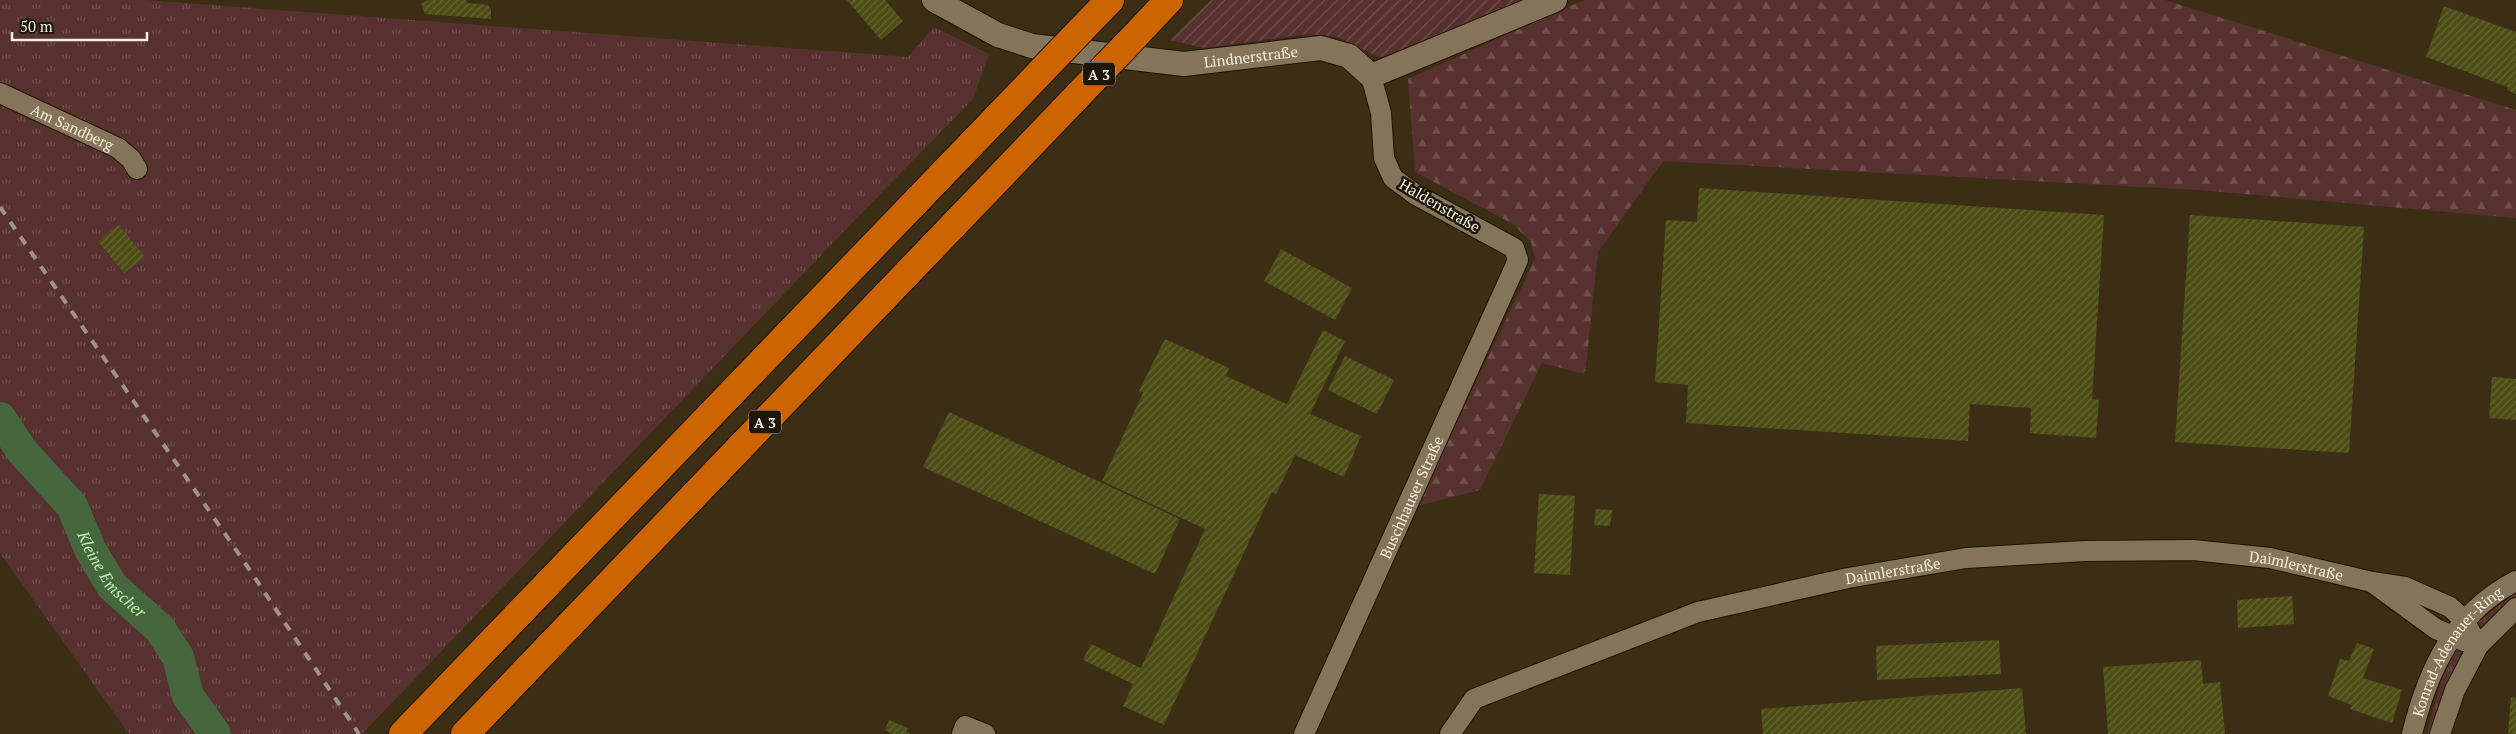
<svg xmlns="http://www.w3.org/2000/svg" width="2516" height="734" viewBox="0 0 2516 734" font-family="'PT Serif',serif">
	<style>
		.grass { fill: url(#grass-tufts) }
		.forest { fill: url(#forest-firs) }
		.garden { fill: url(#garden-furrows) }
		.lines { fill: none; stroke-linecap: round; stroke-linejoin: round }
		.river { stroke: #46673e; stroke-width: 32 }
		.building { fill: url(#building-hatch) }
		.minor-casing { stroke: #221500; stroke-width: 22 }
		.tertiary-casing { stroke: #221500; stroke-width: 26 }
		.motorway-casing { stroke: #221500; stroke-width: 30 }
		.minor { stroke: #84755a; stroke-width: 20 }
		.tertiary { stroke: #84755a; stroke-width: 24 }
		.motorway { stroke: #cd6402; stroke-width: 28 }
		.rail { stroke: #9f9481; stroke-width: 4; stroke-dasharray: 9 9; stroke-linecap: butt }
		.motorway-bridge-casing { stroke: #221500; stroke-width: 30; stroke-linecap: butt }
		.motorway-bridge { stroke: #cd6402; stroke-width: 28 }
		.labels { text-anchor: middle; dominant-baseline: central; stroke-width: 5; stroke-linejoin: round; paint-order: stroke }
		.shield { fill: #1d170c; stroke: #b4ad9f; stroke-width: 1 }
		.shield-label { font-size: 14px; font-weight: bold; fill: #f5edde }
		.street-label { font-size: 15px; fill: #f5edde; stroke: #1d170c }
		.water-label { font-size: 16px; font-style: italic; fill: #bcf2af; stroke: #1d170c }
	</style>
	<defs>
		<pattern id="grass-tufts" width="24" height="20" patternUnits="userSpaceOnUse" patternTransform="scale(1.25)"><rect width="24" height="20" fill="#573130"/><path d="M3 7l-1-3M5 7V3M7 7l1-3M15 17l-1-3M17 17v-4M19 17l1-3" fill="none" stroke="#704f4e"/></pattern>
		<pattern id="forest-firs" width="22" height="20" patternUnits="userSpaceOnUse" patternTransform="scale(1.25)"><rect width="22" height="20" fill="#573130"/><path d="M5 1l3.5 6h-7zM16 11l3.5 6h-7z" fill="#704f4e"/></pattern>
		<pattern id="garden-furrows" width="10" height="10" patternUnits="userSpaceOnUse" patternTransform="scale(1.25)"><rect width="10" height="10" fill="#573130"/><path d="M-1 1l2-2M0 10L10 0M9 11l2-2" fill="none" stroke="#704f4e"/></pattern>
		<pattern id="building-hatch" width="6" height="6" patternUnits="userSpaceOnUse" patternTransform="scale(1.25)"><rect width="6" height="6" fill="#4c4c15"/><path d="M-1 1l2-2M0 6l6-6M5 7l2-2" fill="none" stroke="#666637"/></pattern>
	</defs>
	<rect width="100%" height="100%" fill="#3b2e15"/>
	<path class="grass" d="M 0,0 L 145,0 L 908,57 L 934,27 L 989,54 L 973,99 L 853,222 L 362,734 L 129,734 L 0,553 Z
		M 2516,592 L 2516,599 L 2490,624 L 2476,629 L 2473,626 Z
		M 2456,648 L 2460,650 L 2459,660 L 2440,700 L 2430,734 L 2427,734 L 2441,681 Z"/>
	<path class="forest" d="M 1584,0 L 2165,0 L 2516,110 L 2516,218 L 2199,190 L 1663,161 L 1598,252 L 1585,374 L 1542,363 L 1480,490 L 1417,506 L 1535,259 L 1531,242 L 1513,224 L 1415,172 L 1408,79 Z"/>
	<path class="garden" d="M 1211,0 L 1522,0 L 1390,56 L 1378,57 L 1338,37 L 1309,34 L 1204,48 L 1170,40 Z"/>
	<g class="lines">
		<path class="river" id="s1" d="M 0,418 L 22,451 L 72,506 L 90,549 L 112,586 L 160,629 L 178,657 L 188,696 L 215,734"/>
	</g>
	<path class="building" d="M 429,0 L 466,0 L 467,3 L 488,5 L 491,9 L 491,19 L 425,14 L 421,3 Z
		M 847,0 L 885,0 L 903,21 L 881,40 Z
		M 2444,6 L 2516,32 L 2516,94 L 2507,90 L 2508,87 L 2426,57 Z
		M 1699,188 L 2104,215 L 2092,399 L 2099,400 L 2096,438 L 2030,433 L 2031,408 L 1970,404 L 1968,441 L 1686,423 L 1688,385 L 1655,382 L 1666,220 L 1697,222 Z
		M 2190,215 L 2364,227 L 2349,453 L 2175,442 Z
		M 119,225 L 145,257 L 124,273 L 98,241 Z
		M 1281,249 L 1352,288 L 1335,320 L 1264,281 Z
		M 1323,330 L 1345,341 L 1310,414 L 1361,436 L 1344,477 L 1295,455 L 1276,494 L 1272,492 L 1164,725 L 1123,706 L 1133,684 L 1083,660 L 1091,644 L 1141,668 L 1205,529 L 1102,481 L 1143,393 L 1139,391 L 1165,339 L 1229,368 L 1226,376 L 1287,404 Z
		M 1345,356 L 1394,380 L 1377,414 L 1328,390 Z
		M 2492,377 L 2516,379 L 2516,420 L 2489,418 Z
		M 949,412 L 1180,519 L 1155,574 L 923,467 Z
		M 1539,494 L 1575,496 L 1570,575 L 1534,573 Z
		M 1596,509 L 1612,510 L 1610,526 L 1594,525 Z
		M 2292,596 L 2294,624 L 2238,628 L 2237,600 Z
		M 1999,640 L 2001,674 L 1877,680 L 1876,646 Z
		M 2357,643 L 2374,649 L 2363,678 L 2402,690 L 2392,723 L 2350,709 L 2352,705 L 2328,696 L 2340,659 L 2349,661 Z
		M 2201,660 L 2203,684 L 2220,682 L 2225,734 L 2108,734 L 2103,667 Z
		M 2022,688 L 2026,734 L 1763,734 L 1761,709 Z
		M 2511,697 L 2516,698 L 2516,734 L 2508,734 Z
		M 889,720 L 908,728 L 906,732 L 911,734 L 892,734 L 885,730 Z"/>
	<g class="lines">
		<g class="minor-casing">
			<g id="minor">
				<path id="s2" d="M 0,93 L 118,148 L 131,159 L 137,169"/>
				<path d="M 2373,583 L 2436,629 L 2464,641"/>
				<path d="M 962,734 L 965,726 L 985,734"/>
				<path id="s3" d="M 1304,734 L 1518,260 L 1514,248 L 1416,195 L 1393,178 L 1384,158 L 1381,113 L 1371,76"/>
				<path id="s4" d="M 1450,734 L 1474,699 L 1698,612 L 1848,578 L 1966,558 L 2085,551 L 2193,550 L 2270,558 L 2372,582 L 2405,587 L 2450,607 L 2464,620 L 2478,646"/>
				<path id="s5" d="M 2412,734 C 2428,669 2454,613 2516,581"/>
				<path d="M 2440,734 L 2455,690 L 2478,646 L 2516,608"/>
			</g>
		</g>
		<g class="tertiary-casing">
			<g id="tertiary">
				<path id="s6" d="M 934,0 L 998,35 L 1032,46 L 1184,64 L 1321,48 L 1349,56 L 1371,76 L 1555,0"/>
			</g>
		</g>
		<g class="motorway-casing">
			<path id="motorway" d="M 1080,31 L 1110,0
				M 1134,37 L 1169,0
				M 403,734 L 1010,104
				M 465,734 L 1064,110"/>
		</g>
		<use href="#minor" class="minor"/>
		<use href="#tertiary" class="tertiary"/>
		<use href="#motorway" class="motorway"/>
		<path class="rail" d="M 0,207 L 245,563 L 359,734"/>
		<g class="motorway-bridge-casing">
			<path id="motorway-bridge" d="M 1010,104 L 1080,31
				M 1064,110 L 1134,37"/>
		</g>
		<use href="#motorway-bridge" class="motorway-bridge"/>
	</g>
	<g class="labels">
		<g class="shield">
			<rect x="1083" y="62.5" width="32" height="23" rx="4"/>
			<rect x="749" y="410.5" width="32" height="23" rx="4"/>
		</g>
		<g class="shield-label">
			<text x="1099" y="74">A 3</text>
			<text x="765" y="422">A 3</text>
		</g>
		<g class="street-label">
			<text stroke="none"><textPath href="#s6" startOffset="329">Lindnerstraße</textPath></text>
			<text stroke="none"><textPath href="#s2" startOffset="80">Am Sandberg</textPath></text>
			<text transform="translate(1440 205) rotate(30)">Haldenstraße</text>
			<text stroke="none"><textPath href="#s3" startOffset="260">Buschhauser Straße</textPath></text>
			<text stroke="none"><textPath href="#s4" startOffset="888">Daimlerstraße</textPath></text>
			<text stroke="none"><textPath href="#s4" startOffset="482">Daimlerstraße</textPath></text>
			<text stroke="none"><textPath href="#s5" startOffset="96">Konrad-Adenauer-Ring</textPath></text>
		</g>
		<g class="water-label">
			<text stroke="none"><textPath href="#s1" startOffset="194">Kleine Emscher</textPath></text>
		</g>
	</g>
	<path d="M12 32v8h135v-8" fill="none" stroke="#f5edde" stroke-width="2.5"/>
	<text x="20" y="32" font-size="15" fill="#f5edde" stroke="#1d170c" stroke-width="4" paint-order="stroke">50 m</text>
</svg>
